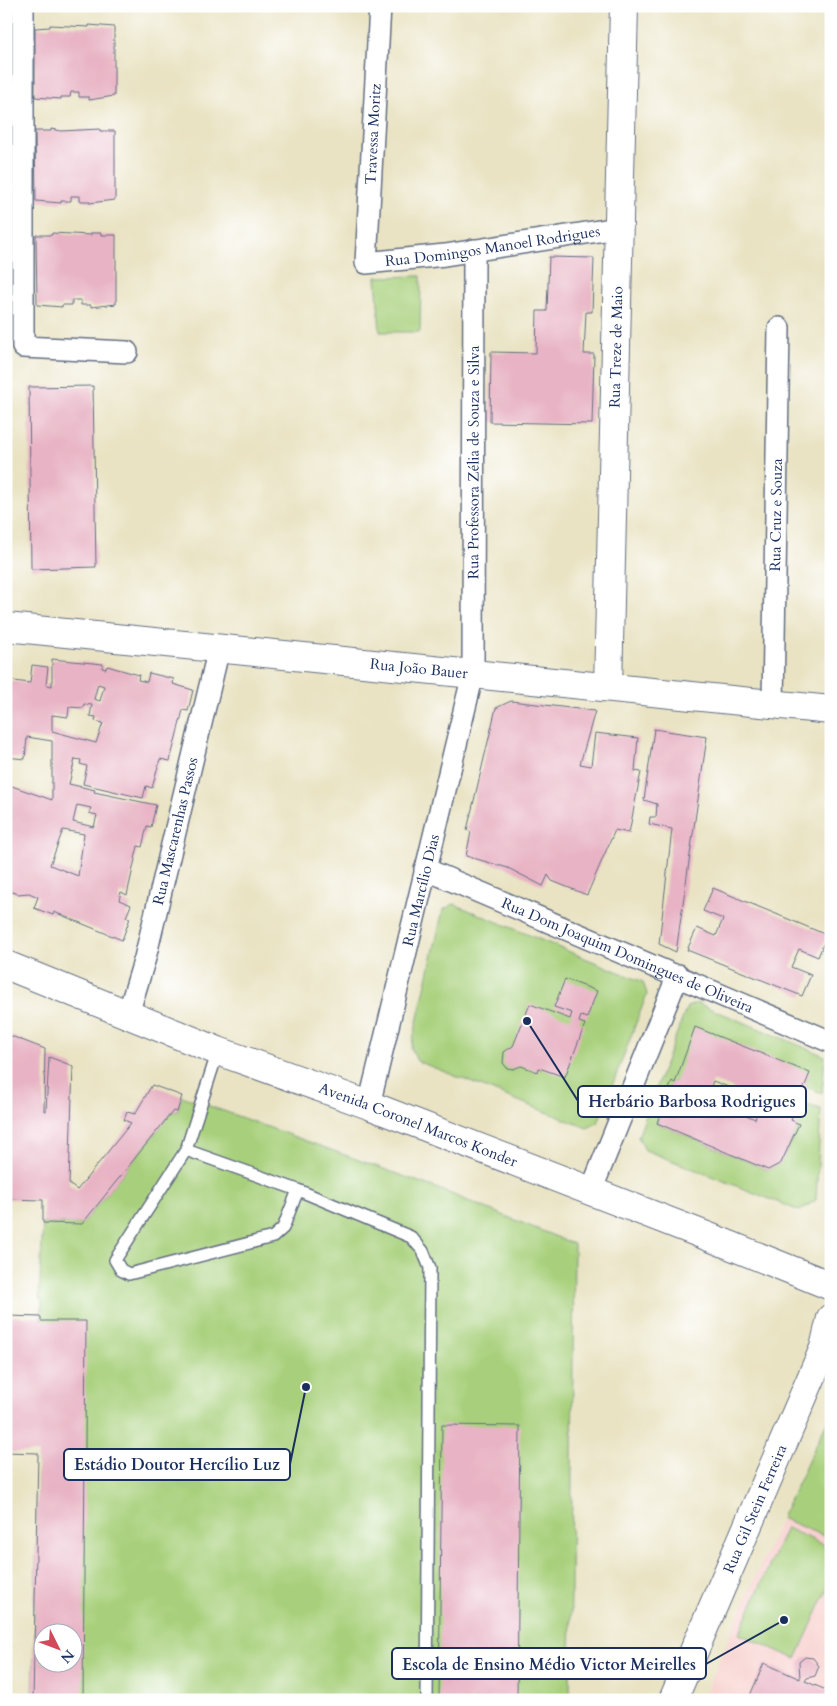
<svg xmlns="http://www.w3.org/2000/svg" width="837" height="1706" viewBox="0 0 837 1706" font-family="Cardo,serif">
	<style>
		.built { fill: #f7d0cd }
		.green { fill: #a8d07b; stroke: #62806c; fill-rule: evenodd }
		.building { fill: #e8b3c4; fill-rule: evenodd }
		.lines { fill: none; stroke-linecap: round; stroke-linejoin: round }
		.lane-casing { stroke: #636e81; stroke-width: 14 }
		.street-casing { stroke: #636e81; stroke-width: 24 }
		.secondary-casing { stroke: #636e81; stroke-width: 30 }
		.primary-casing { stroke: #636e81; stroke-width: 30 }
		.lane { stroke: #fff; stroke-width: 11 }
		.street { stroke: #fff; stroke-width: 21 }
		.secondary { stroke: #fff; stroke-width: 28 }
		.primary { stroke: #fff; stroke-width: 28 }
		.labels { text-anchor: middle; dominant-baseline: central; stroke-width: 4.5; stroke-linejoin: round; paint-order: stroke }
		.street-label { font-size: 15px; fill: #1b2f5e; stroke: #fff }
		.leader { fill: none; stroke: #1b2f5e; stroke-width: 2 }
		.callout-dot { fill: #1b2f5e; stroke: #fff; stroke-width: 2 }
		.callout { fill: #fff; stroke: #1b2f5e; stroke-width: 2 }
		.callout-label { font-size: 16px; text-anchor: middle; font-weight: bold; fill: #1b2f5e }
	</style>
	<rect width="100%" height="100%" fill="#fff"/>
	<filter id="ink" filterUnits="userSpaceOnUse"><feTurbulence type="fractalNoise" baseFrequency=".02" numOctaves="2"/><feDisplacementMap in="SourceGraphic" scale="10" xChannelSelector="R" yChannelSelector="G"/><feConvolveMatrix kernelMatrix="1 2 1 2 8 2 1 2 1" color-interpolation-filters="sRGB"/></filter>
	<filter id="wash" filterUnits="userSpaceOnUse"><feTurbulence type="fractalNoise" baseFrequency=".0096" numOctaves="4" result="noise"/><feDisplacementMap in="SourceGraphic" scale="20" xChannelSelector="R" yChannelSelector="G"/><feGaussianBlur stdDeviation="1.12" result="paint"/><feColorMatrix in="noise" values="0 0 0 0 0 0 0 0 0 0 0 0 0 0 0 0 0 1.4 0 .05"/><feComposite in="paint" operator="in"/></filter>
	<g filter="url(#wash)">
		<rect width="100%" height="100%" fill="#e9e3c3"/>
		<path class="built" d="M 781,1518 L 831,1539 L 831,1700 L 702,1700 Z"/>
		<path class="green" d="M 421,276 L 420,332 L 380,332 L 376,277 Z
			M 454,904 L 643,982 L 647,994 L 598,1123 L 587,1128 L 417,1061 L 411,1048 L 443,910 Z
			M 697,1003 L 825,1056 L 822,1093 L 805,1086 L 809,1074 L 672,1082 L 668,1092 L 656,1087 L 687,1007 Z
			M 654,1094 L 665,1099 L 657,1123 L 768,1170 L 781,1163 L 799,1124 L 791,1120 L 798,1103 L 821,1109 L 816,1200 L 800,1211 L 645,1150 L 638,1137 Z
			M 182,1096 L 436,1188 L 574,1244 L 570,1700 L 33,1700 L 42,1299 L 39,1299 L 43,1223 L 82,1224 L 173,1111 L 177,1112 ZM 42,1634 L 72,1634 L 72,1664 L 42,1664 Z
			M 831,1413 L 831,1539 L 781,1518 Z
			M 786,1528 L 831,1548 L 831,1581 L 796,1659 L 739,1634 Z"/>
		<g id="blocks">
			<path class="building" d="M 50,25 L 89,27 L 89,25 L 114,27 L 114,96 L 89,100 L 89,97 L 79,97 L 79,92 L 71,92 L 70,97 L 61,97 L 61,99 L 35,97 L 35,28 L 50,27 Z
				M 51,129 L 61,131 L 100,129 L 100,131 L 115,131 L 115,200 L 89,203 L 89,201 L 80,201 L 80,196 L 71,196 L 71,201 L 61,201 L 61,203 L 36,201 L 35,131 L 51,131 Z
				M 52,233 L 91,235 L 91,233 L 101,233 L 101,235 L 116,235 L 116,304 L 91,307 L 91,305 L 81,305 L 81,300 L 72,300 L 72,305 L 62,305 L 62,307 L 37,305 L 36,235 L 52,235 Z
				M 549,257 L 594,258 L 592,312 L 586,312 L 584,354 L 594,354 L 592,424 L 490,422 L 491,352 L 536,353 L 537,311 L 547,311 Z
				M 93,386 L 96,567 L 31,569 L 29,387 Z
				M 52,659 L 103,664 L 102,668 L 106,669 L 107,666 L 139,675 L 138,680 L 147,682 L 149,673 L 174,679 L 173,684 L 193,690 L 188,711 L 183,710 L 170,761 L 160,759 L 152,788 L 146,786 L 143,798 L 83,784 L 87,766 L 80,764 L 81,760 L 75,759 L 69,784 L 95,790 L 94,792 L 156,805 L 151,827 L 147,826 L 142,847 L 138,846 L 127,895 L 121,892 L 119,900 L 131,905 L 126,917 L 130,918 L 122,940 L 54,912 L 53,915 L 34,908 L 38,897 L 29,893 L 18,894 L 6,890 L 6,784 L 52,800 L 52,741 L 27,737 L 25,759 L 6,757 L 6,680 L 30,683 L 32,665 L 48,667 L 46,685 L 52,686 ZM 98,684 L 104,686 L 100,701 L 94,699 ZM 84,704 L 92,705 L 90,716 L 96,717 L 95,721 L 103,723 L 96,743 L 52,731 L 52,715 L 68,717 L 69,707 L 83,708 ZM 77,805 L 91,808 L 89,813 L 97,815 L 94,827 L 73,822 ZM 63,830 L 84,834 L 78,876 L 50,865 Z
				M 511,701 L 595,711 L 580,764 L 591,766 L 595,733 L 638,738 L 635,771 L 641,772 L 629,833 L 615,830 L 587,895 L 552,881 L 548,875 L 543,886 L 508,868 L 466,856 L 471,832 L 467,830 L 496,708 Z
				M 654,729 L 707,737 L 676,952 L 659,944 L 672,829 L 649,824 L 650,817 L 656,817 L 657,804 L 644,800 Z
				M 713,888 L 827,935 L 818,957 L 799,949 L 791,967 L 811,975 L 802,996 L 687,950 L 697,928 L 716,936 L 723,919 L 703,911 Z
				M 565,979 L 597,991 L 587,1018 L 581,1016 L 579,1022 L 585,1024 L 565,1077 L 539,1068 L 538,1072 L 521,1066 L 513,1069 L 507,1068 L 503,1063 L 504,1052 L 513,1046 L 530,1004 L 570,1019 L 572,1013 L 554,1007 Z
				M 695,1027 L 810,1073 L 791,1120 L 799,1124 L 781,1163 L 768,1170 L 657,1123 L 672,1081 L 675,1083 ZM 713,1081 L 762,1100 L 755,1119 L 737,1111 L 739,1108 L 708,1095 Z
				M 6,1034 L 45,1049 L 44,1111 L 46,1111 L 49,1057 L 73,1066 L 69,1184 L 77,1190 L 131,1123 L 124,1120 L 127,1112 L 135,1114 L 152,1085 L 182,1096 L 177,1112 L 173,1111 L 82,1224 L 43,1223 L 43,1200 L 6,1199 Z
				M 6,1316 L 41,1317 L 41,1321 L 86,1321 L 83,1700 L 33,1700 L 38,1453 L 6,1452 ZM 42,1634 L 72,1634 L 72,1664 L 42,1664 Z
				M 442,1425 L 520,1426 L 517,1700 L 439,1700 Z
				M 805,1657 L 813,1658 L 819,1666 L 815,1676 L 807,1678 L 805,1681 L 831,1692 L 831,1700 L 748,1700 L 764,1663 L 800,1679 L 799,1662 Z"/>
		</g>
	</g>
	<g filter="url(#ink)">
		<use href="#blocks" fill-opacity="0" stroke="#636e81" stroke-width="1"/>
		<g class="lines">
			<g class="lane-casing">
				<path id="lane" d="M 218,1051 L 186,1150 L 115,1260 L 121,1270 L 129,1274 L 273,1237 L 283,1228 L 298,1190
					M 186,1150 L 298,1190 L 411,1237 L 423,1251 L 430,1268 L 427,1700"/>
			</g>
			<g class="street-casing">
				<g id="street">
					<path d="M 23,6 L 23,347 L 127,352"/>
					<path id="s1" d="M 380,6 L 366,263 L 445,255 L 618,228"/>
					<path id="s2" d="M 773,703 L 779,328"/>
					<path id="s3" d="M 425,869 L 831,1042"/>
					<path id="s4" d="M 128,1014 L 145,958 L 219,648"/>
					<path id="s5" d="M 369,1105 L 473,674 L 474,250"/>
					<path d="M 591,1191 L 678,975"/>
				</g>
			</g>
			<g class="secondary-casing">
				<g id="secondary">
					<path id="s6" d="M 6,627 L 831,710"/>
					<path id="s7" d="M 608,687 L 624,6"/>
					<path id="s8" d="M 673,1700 L 824,1348 L 831,1318"/>
				</g>
			</g>
			<g class="primary-casing">
				<g id="primary">
					<path id="s9" d="M 6,965 L 218,1051 L 369,1105 L 722,1242 L 831,1286"/>
				</g>
			</g>
			<use href="#lane" class="lane"/>
			<use href="#street" class="street"/>
			<use href="#secondary" class="secondary"/>
			<use href="#primary" class="primary"/>
		</g>
	</g>
	<g class="labels">
		<g class="street-label">
			<text transform="translate(373 134) rotate(-87)">Travessa Moritz</text>
			<text stroke="none"><textPath href="#s1" startOffset="385">Rua Domingos Manoel Rodrigues</textPath></text>
			<text stroke="none"><textPath href="#s7" startOffset="340">Rua Treze de Maio</textPath></text>
			<text stroke="none"><textPath href="#s5" startOffset="655">Rua Professora Zélia de Souza e Silva</textPath></text>
			<text stroke="none"><textPath href="#s2" startOffset="188">Rua Cruz e Souza</textPath></text>
			<text stroke="none"><textPath href="#s6" startOffset="415">Rua João Bauer</textPath></text>
			<text stroke="none"><textPath href="#s4" startOffset="189">Rua Mascarenhas Passos</textPath></text>
			<text stroke="none"><textPath href="#s5" startOffset="221">Rua Marcílio Dias</textPath></text>
			<text stroke="none"><textPath href="#s3" startOffset="220">Rua Dom Joaquim Domingues de Oliveira</textPath></text>
			<text stroke="none"><textPath href="#s9" startOffset="442">Avenida Coronel Marcos Konder</textPath></text>
			<text stroke="none"><textPath href="#s8" startOffset="208">Rua Gil Stein Ferreira</textPath></text>
		</g>
	</g>
	<path class="leader" d="M527 1021L578 1101M306 1387L290 1464M784 1620L706 1664"/>
	<g class="callout-dot">
		<circle cx="527" cy="1021" r="5"/>
		<circle cx="306" cy="1387" r="5"/>
		<circle cx="784" cy="1620" r="5"/>
	</g>
	<g class="callout">
		<rect x="578" y="1086" width="228" height="31" rx="5"/>
		<rect x="64" y="1449" width="226" height="31" rx="5"/>
		<rect x="392" y="1648" width="314" height="31" rx="5"/>
	</g>
	<g class="callout-label">
		<text x="692" y="1107">Herbário Barbosa Rodrigues</text>
		<text x="177" y="1470">Estádio Doutor Hercílio Luz</text>
		<text x="549" y="1670">Escola de Ensino Médio Victor Meirelles</text>
	</g>
	<rect width="837" height="1706" fill="none" stroke="#fff" stroke-width="25"/>
	<g transform="translate(58 1648) rotate(132)"><circle r="24" fill="#ffffff" stroke="#a4acbf"/>
	<path d="M0-4L9 19L0 12L-9 19Z" fill="#d1495b"/>
	<text y="-8" font-size="14" font-weight="bold" text-anchor="middle" fill="#1b2f5e">N</text>
	</g>
</svg>
